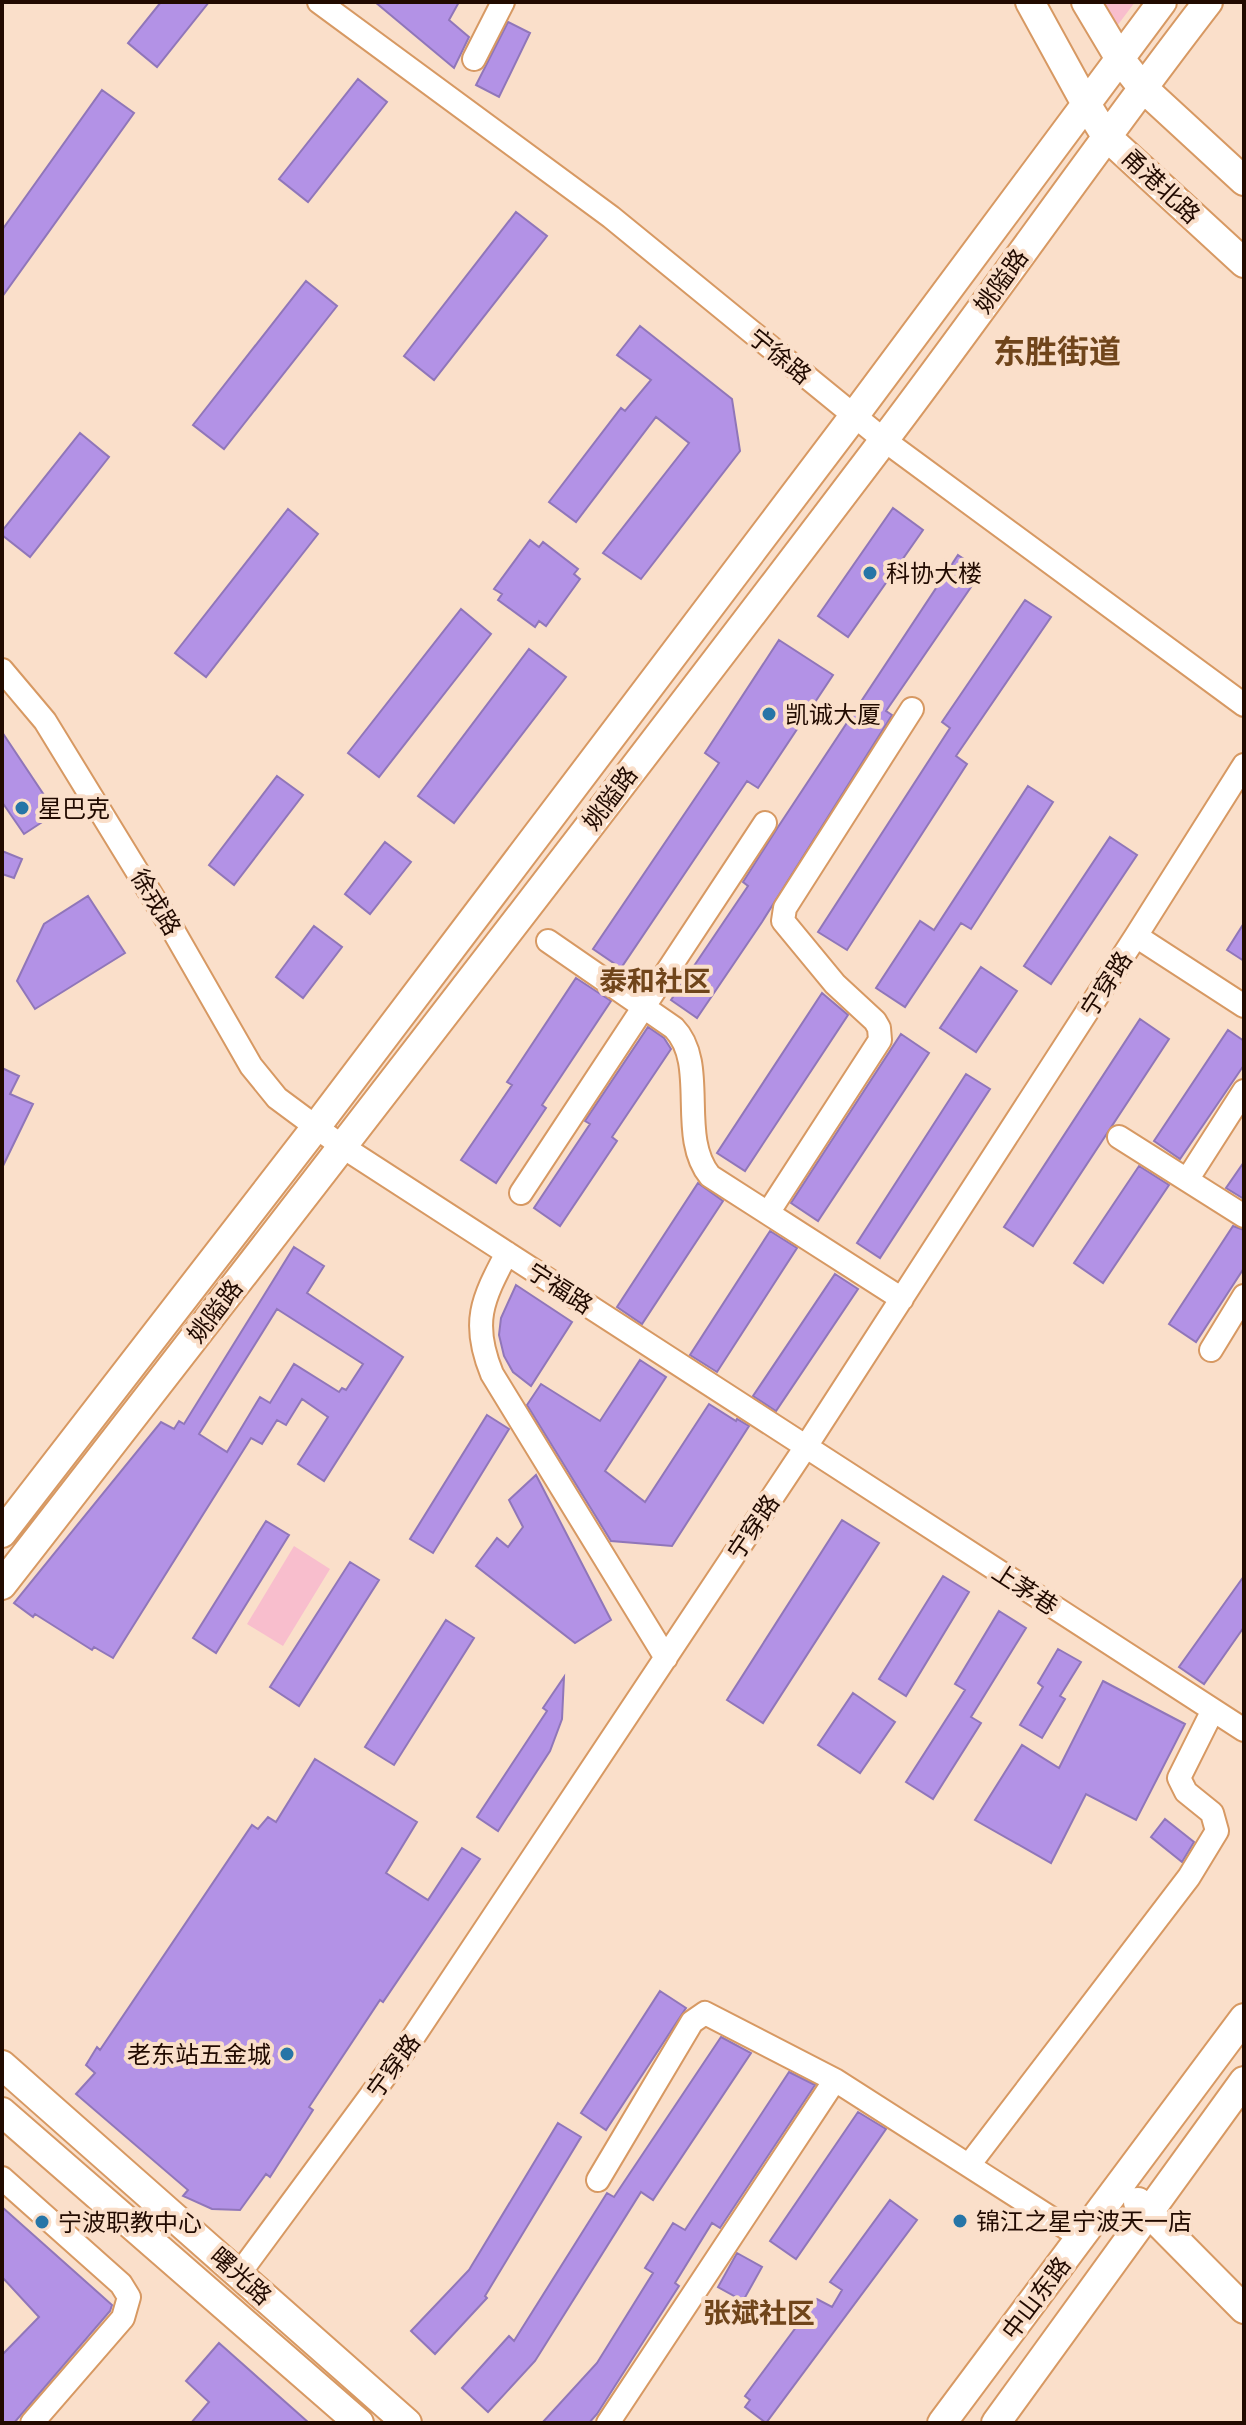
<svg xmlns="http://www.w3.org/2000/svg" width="1246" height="2425" viewBox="0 0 1246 2425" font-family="Figtree,'Noto Sans SC',sans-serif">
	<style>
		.garden { fill: #f8becd }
		.building { fill: #b392e6; stroke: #9076b9; stroke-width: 2; fill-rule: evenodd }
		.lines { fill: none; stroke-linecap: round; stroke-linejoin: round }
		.minor-casing { stroke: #d79963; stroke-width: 26 }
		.major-casing { stroke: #d79963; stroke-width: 32 }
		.minor { stroke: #fff; stroke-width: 22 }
		.major { stroke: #fff; stroke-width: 28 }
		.poi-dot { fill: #2675a7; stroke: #fadfca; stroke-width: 3 }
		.labels { text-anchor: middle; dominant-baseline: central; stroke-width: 8; stroke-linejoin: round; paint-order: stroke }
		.street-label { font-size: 24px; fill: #210a00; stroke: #fadfca }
		.poi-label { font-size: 24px; fill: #210a00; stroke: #fadfca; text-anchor: start }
		.quarter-label { font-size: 28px; font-weight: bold; fill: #70451b; stroke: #fadfca }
		.district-label { font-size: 32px; font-weight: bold; fill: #70451b; stroke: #fadfca }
	</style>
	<rect width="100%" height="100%" fill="#fadfca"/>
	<path class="garden" d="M 1098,2 L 1135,2 L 1114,30 Z
		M 294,1546 L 330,1569 L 283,1646 L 247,1624 Z"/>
	<path class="building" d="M 161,2 L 209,2 L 157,67 L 128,43 Z
		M 375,2 L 459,2 L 449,20 L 469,37 L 454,68 Z
		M 508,22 L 530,33 L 499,97 L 476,85 Z
		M 358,79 L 387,102 L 308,202 L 279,179 Z
		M 102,90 L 134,113 L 2,297 L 2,230 Z
		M 516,212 L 547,236 L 434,380 L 404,356 Z
		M 306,281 L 337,306 L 224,449 L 193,425 Z
		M 640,326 L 732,399 L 740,451 L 641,579 L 603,553 L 689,443 L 656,417 L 576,522 L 549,502 L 621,408 L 625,411 L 651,380 L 617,355 Z
		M 80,433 L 109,457 L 30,557 L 2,535 L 2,531 Z
		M 893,508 L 923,530 L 848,637 L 818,616 Z
		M 288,509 L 318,534 L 206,677 L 175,653 Z
		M 530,540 L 539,547 L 543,542 L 578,569 L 574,574 L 580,579 L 546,626 L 539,621 L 535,627 L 498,600 L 502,594 L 494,589 Z
		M 958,555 L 982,571 L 886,711 L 892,715 L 762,922 L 697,1018 L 671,1000 L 748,886 L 743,882 L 778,827 Z
		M 1025,600 L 1051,617 L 956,756 L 967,764 L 847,950 L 818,932 L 950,728 L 942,722 Z
		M 461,609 L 491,634 L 379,777 L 348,753 Z
		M 779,640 L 833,675 L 758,788 L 747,781 L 621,968 L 593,949 L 719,763 L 705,753 Z
		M 529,649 L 566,677 L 454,823 L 418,796 Z
		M 2,732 L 56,813 L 24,834 L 2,802 Z
		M 277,776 L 303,795 L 234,885 L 209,865 Z
		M 1028,786 L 1053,802 L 971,929 L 961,923 L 905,1007 L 876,988 L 920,921 L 934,930 Z
		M 1110,837 L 1137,855 L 1051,984 L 1024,966 Z
		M 385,842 L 411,862 L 370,914 L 345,894 Z
		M 2,851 L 22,859 L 14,878 L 2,874 Z
		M 88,896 L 125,953 L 35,1009 L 17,981 L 44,924 Z
		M 1244,923 L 1244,961 L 1227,950 Z
		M 314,926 L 342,947 L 303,998 L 276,977 Z
		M 981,967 L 1017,991 L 976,1052 L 940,1028 Z
		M 576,978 L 611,1001 L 542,1105 L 546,1108 L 496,1183 L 461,1160 L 512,1085 L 507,1082 Z
		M 822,993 L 848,1015 L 745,1171 L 717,1153 Z
		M 1140,1019 L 1169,1039 L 1033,1246 L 1004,1227 Z
		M 648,1027 L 664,1038 L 671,1049 L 612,1137 L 617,1141 L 560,1226 L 534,1208 L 590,1124 L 585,1121 Z
		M 1228,1030 L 1244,1041 L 1244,1065 L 1180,1159 L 1154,1141 Z
		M 901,1034 L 929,1053 L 818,1221 L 791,1203 Z
		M 2,1068 L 19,1076 L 10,1094 L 33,1104 L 2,1168 Z
		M 966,1074 L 990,1089 L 880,1258 L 857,1243 Z
		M 1244,1162 L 1244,1199 L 1226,1188 Z
		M 1139,1166 L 1169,1185 L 1103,1283 L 1074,1263 Z
		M 698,1183 L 723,1201 L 642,1324 L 617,1307 Z
		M 1233,1226 L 1244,1230 L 1244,1268 L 1196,1342 L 1169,1324 Z
		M 770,1231 L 797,1248 L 717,1372 L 690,1355 Z
		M 294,1247 L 324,1266 L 307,1293 L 403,1357 L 324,1481 L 298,1464 L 328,1417 L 302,1399 L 286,1425 L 277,1420 L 262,1444 L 251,1438 L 113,1658 L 94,1647 L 92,1650 L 35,1614 L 33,1617 L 14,1603 L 161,1422 L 174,1429 L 179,1421 L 184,1424 ZM 277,1309 L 363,1364 L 346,1390 L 342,1388 L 339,1392 L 294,1364 L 270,1403 L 260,1397 L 227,1452 L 199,1434 Z
		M 835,1274 L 858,1289 L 776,1411 L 753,1396 Z
		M 516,1285 L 572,1322 L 531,1386 L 513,1372 L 504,1356 L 499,1335 L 501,1318 Z
		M 640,1360 L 666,1377 L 605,1471 L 645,1502 L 709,1404 L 736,1421 L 737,1419 L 749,1426 L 672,1546 L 611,1541 L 527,1405 L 541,1384 L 600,1421 Z
		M 487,1415 L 509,1429 L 433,1553 L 410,1539 Z
		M 536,1475 L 611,1620 L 575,1643 L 476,1566 L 497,1538 L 508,1547 L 523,1527 L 509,1500 Z
		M 842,1520 L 879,1543 L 763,1723 L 727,1700 Z
		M 266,1521 L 289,1535 L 216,1653 L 193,1638 Z
		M 350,1562 L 379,1580 L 299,1706 L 270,1687 Z
		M 943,1576 L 969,1592 L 906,1696 L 879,1679 Z
		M 1244,1576 L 1244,1627 L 1204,1684 L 1179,1667 Z
		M 999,1611 L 1026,1628 L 971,1717 L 981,1723 L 933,1799 L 906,1782 L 965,1690 L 955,1684 Z
		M 446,1620 L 474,1638 L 394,1765 L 365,1747 Z
		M 1058,1649 L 1081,1662 L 1060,1696 L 1065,1699 L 1042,1738 L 1020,1725 L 1043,1687 L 1038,1683 Z
		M 564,1677 L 562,1719 L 550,1751 L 498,1831 L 477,1817 L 547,1711 L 543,1708 Z
		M 1103,1681 L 1185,1724 L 1136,1820 L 1086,1794 L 1051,1863 L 975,1820 L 1022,1745 L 1059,1768 Z
		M 853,1693 L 895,1722 L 860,1773 L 818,1745 Z
		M 315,1759 L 417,1822 L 386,1873 L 428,1900 L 462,1848 L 480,1859 L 383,2002 L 380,2000 L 309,2107 L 313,2110 L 270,2177 L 266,2174 L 240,2210 L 212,2209 L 183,2196 L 188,2190 L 76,2094 L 95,2073 L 86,2065 L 97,2047 L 100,2050 L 252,1825 L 258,1829 L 268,1817 L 276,1822 Z
		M 1165,1819 L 1194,1842 L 1182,1862 L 1151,1837 Z
		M 660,1991 L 686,2008 L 606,2130 L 581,2113 Z
		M 721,2037 L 751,2053 L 653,2200 L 641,2192 L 535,2361 L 488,2412 L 462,2388 L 509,2336 L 514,2341 L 607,2193 L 614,2197 Z
		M 789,2072 L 815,2085 L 720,2228 L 712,2223 L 675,2283 L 679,2286 L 597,2414 L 589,2423 L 542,2423 L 597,2363 L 653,2273 L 645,2268 L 673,2223 L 685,2230 Z
		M 858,2112 L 886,2129 L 796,2259 L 770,2241 Z
		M 558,2123 L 581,2137 L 485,2296 L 487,2298 L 435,2354 L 411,2331 L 469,2270 Z
		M 890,2200 L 917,2220 L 766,2423 L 745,2407 L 750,2400 L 745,2396 L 817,2299 L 832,2307 L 842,2290 L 830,2282 Z
		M 2,2207 L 112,2305 L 110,2311 L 14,2423 L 2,2423 L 2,2355 L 39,2317 L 2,2277 Z
		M 737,2253 L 762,2267 L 743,2301 L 718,2287 Z
		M 219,2343 L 309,2423 L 191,2423 L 209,2402 L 186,2381 Z"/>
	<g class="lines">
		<g class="minor-casing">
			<path id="minor" d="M 319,2 L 611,217 L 884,440 L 1244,705
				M 474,59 L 503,2
				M 2,670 L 45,721 L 173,930 L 251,1066 L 277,1098 L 343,1147 L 1244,1730
				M 1136,936 L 1244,1006
				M 548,941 L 674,1028 C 709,1064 677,1136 710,1176 L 902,1299
				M 1119,1137 L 1244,1216
				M 1187,1180 L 1244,1091
				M 521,1193 L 765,823
				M 768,1213 L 880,1040 L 879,1028 L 875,1021 L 835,984 L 783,921 L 785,908 L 912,709
				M 507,1253 C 482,1300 471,1323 492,1374 L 666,1658
				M 1211,1350 L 1244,1296
				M 969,2165 L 1189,1877 L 1217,1831 L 1212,1813 L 1186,1792 L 1179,1778 L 1213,1710
				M 2,2178 L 121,2284 L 129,2297 L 123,2318 L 32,2423
				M 598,2180 L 692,2022 L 705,2013 L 835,2080 L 1082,2238
				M 239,2274 L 408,2045 L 805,1448 L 1136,936 L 1244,765
				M 608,2423 L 835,2080"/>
		</g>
		<g class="major-casing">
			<path id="major" d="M 1030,2 L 1086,104 L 1106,136 L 1244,263
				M 1086,2 L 1120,59 L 1142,87 L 1244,181
				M 2,1533 L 316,1127 L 854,416 L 1162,2
				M 2,1585 C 297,1206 591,827 881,444 C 992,298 1096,147 1208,2
				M 2,2065 L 407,2423
				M 2,2112 L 359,2423
				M 1138,2202 L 1244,2309
				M 942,2423 L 1244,2018
				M 996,2423 L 1244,2081"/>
		</g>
		<use href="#minor" class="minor"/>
		<use href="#major" class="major"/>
	</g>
	<g class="poi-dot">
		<circle cx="870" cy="573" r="8"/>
		<circle cx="769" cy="714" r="8"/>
		<circle cx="22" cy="808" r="8"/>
		<circle cx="287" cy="2054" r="8"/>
		<circle cx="960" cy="2221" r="8"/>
		<circle cx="42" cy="2222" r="8"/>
	</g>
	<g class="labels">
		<g class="street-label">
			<text transform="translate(1161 186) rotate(43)">甬港北路</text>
			<text transform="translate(1001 281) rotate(-54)">姚隘路</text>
			<text transform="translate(780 356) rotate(39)">宁徐路</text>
			<text transform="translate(610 798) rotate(-53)">姚隘路</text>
			<text transform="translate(156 902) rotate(59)">徐戎路</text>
			<text transform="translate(1106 984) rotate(-57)">宁穿路</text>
			<text transform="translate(560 1288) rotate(33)">宁福路</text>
			<text transform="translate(215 1311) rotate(-52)">姚隘路</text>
			<text transform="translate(753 1527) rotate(-56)">宁穿路</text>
			<text transform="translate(1025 1589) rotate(33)">上茅巷</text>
			<text transform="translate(393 2066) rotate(-54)">宁穿路</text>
			<text transform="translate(241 2276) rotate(42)">曙光路</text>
			<text transform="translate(1036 2298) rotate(-53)">中山东路</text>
		</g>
		<g class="poi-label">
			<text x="886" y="573">科协大楼</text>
			<text x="785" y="714">凯诚大厦</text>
			<text x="38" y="808">星巴克</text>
			<text x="271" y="2054" text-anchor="end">老东站五金城</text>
			<text x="976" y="2221">锦江之星宁波天一店</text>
			<text x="58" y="2222">宁波职教中心</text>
		</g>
		<g class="quarter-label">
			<text x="655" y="981">泰和社区</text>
			<text x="759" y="2313">张斌社区</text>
		</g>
		<g class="district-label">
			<text x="1057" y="352">东胜街道</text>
		</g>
	</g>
	<rect width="1246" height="2425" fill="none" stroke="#210a00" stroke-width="8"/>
</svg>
